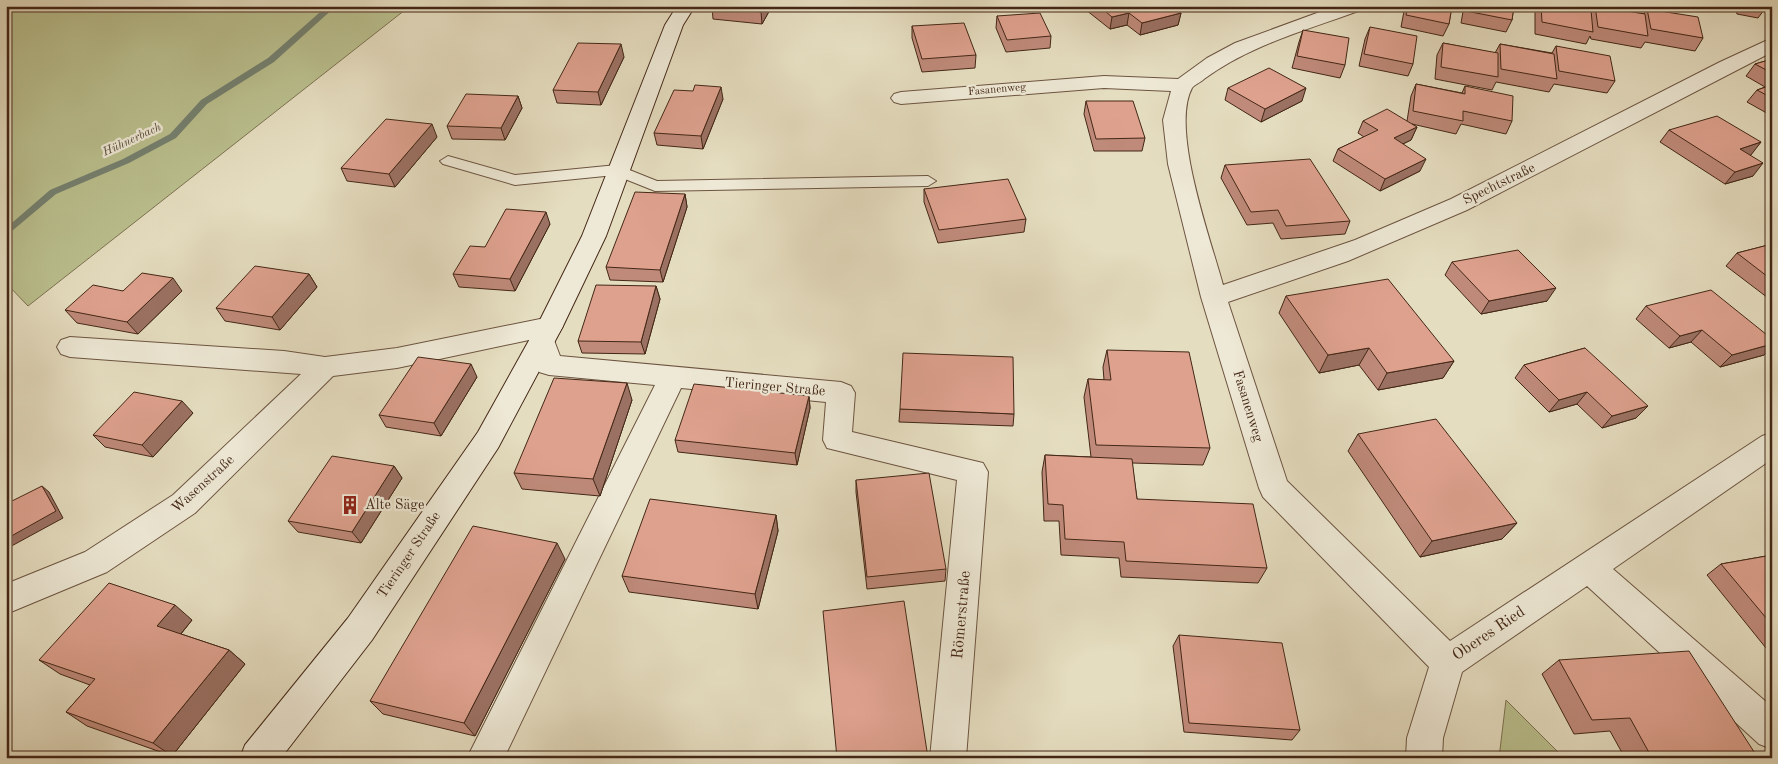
<svg xmlns="http://www.w3.org/2000/svg" width="1778" height="764" viewBox="0 0 1778 764" font-family="'Old Standard TT',serif">
	<style>
		.green { fill: #babf8e; stroke: #7e7352 }
		.lines { fill: none; stroke-linecap: round; stroke-linejoin: round }
		.stream { fill: #758170; fill-rule: evenodd }
		.lane-casing { stroke: #6c5440; stroke-width: 2 }
		.street-casing { stroke: #6c5440; stroke-width: 2 }
		.secondary-casing { stroke: #432716; stroke-width: 2 }
		.lane { fill: #eee9d6; fill-rule: evenodd }
		.street { fill: #eee9d6; fill-rule: evenodd }
		.secondary { fill: #eee9d6; fill-rule: evenodd }
		.wall { fill: #bf8a7a; stroke: #432716 }
		.shaded-wall { fill: #9b7163; stroke: #432716 }
		.building { fill: #dea18e; stroke: #432716 }
		.labels { text-anchor: middle; dominant-baseline: central; stroke-width: 4.5; stroke-linejoin: round; paint-order: stroke }
		.far-street-label { font-size: 11px; fill: #432716; stroke: #eee9d6 }
		.far-water-label { font-size: 12px; font-style: italic; fill: #584c3c; stroke: #eee9d6 }
		.street-label { font-size: 14px; fill: #432716; stroke: #eee9d6 }
		.poi-label { font-size: 14px; fill: #432716; stroke: #eee9d6; text-anchor: start }
		.near-street-label { font-size: 16px; fill: #432716; stroke: #eee9d6 }
	</style>
	<rect width="100%" height="100%" fill="#e5ddc0"/>
	<filter id="stains"><feTurbulence type="fractalNoise" baseFrequency=".004" numOctaves="4"/><feColorMatrix values="0 0 0 0 .2 0 0 0 0 .09 0 0 0 0 .02 0 0 0 .5 -.17"/></filter>
	<radialGradient id="worn" r=".72"><stop offset=".6" stop-color="#630" stop-opacity="0"/><stop offset="1" stop-color="#630" stop-opacity=".3"/></radialGradient>
	<path class="green" d="M 6,6 L 410,6 L 28,306 L 6,283 Z
		M 1506,700 L 1564,758 L 1499,758 Z"/>
	<g class="lines">
		<path class="stream" d="M 327,6 L 336,6 L 274,62 L 207,104 L 176,138 L 129,163 L 56,194 L 6,236 L 6,228 L 50,190 L 123,159 L 170,134 L 201,100 L 268,58 Z"/>
		<g class="lane-casing">
			<path id="lane" d="M 448,156 L 515,175 L 617,165 L 657,181 L 928,176 L 936,181 L 928,186 L 655,191 L 615,175 L 515,185 L 443,164 L 440,161 Z"/>
		</g>
		<g class="street-casing">
			<path id="street" d="M 1336,6 L 1363,6 L 1361,10 C 1307,30 1250,45 1204,79 C 1201,82 1194,85 1192,88 C 1170,129 1211,240 1223,285 L 1355,240 L 1451,199 L 1720,62 L 1772,38 L 1772,52 L 1467,210 L 1348,261 L 1228,302 L 1287,481 L 1450,641 L 1762,436 L 1772,433 L 1772,459 L 1613,569 L 1772,707 L 1772,749 L 1759,744 L 1587,586 L 1462,672 L 1443,738 L 1442,758 L 1406,758 L 1407,738 L 1429,667 L 1263,497 L 1259,488 L 1201,297 L 1168,164 L 1163,120 L 1171,91 L 1104,88 L 901,104 L 894,102 L 891,98 L 894,94 L 901,92 L 1104,76 L 1178,79 L 1207,58 L 1235,43 Z
				M 550,317 L 559,319 L 563,326 L 559,333 L 552,335 L 560,356 L 841,382 L 851,386 L 855,393 L 852,432 L 983,463 L 988,472 L 966,758 L 930,758 L 957,480 L 827,448 L 823,440 L 826,402 L 681,388 L 504,758 L 467,758 L 655,385 L 549,375 L 539,372 L 529,340 L 397,368 L 333,376 L 195,513 L 107,572 L 6,614 L 6,584 L 85,552 L 173,495 L 301,374 L 70,357 L 61,354 L 57,347 L 61,340 L 70,337 L 284,351 L 325,357 L 397,348 Z"/>
		</g>
		<g class="secondary-casing">
			<path id="secondary" d="M 677,6 L 695,6 L 683,25 L 606,236 L 563,326 L 498,448 L 372,640 L 281,758 L 240,758 L 245,745 L 348,618 L 478,432 L 537,326 L 582,236 L 665,25 Z"/>
		</g>
		<use href="#lane" class="lane"/>
		<use href="#street" class="street"/>
		<use href="#secondary" class="secondary"/>
	</g>
	<path class="wall" d="M 592,6 L 628,6 L 625,10 Z
		M 772,6 L 762,24 L 713,19 L 712,7 Z
		M 1087,6 L 1172,6 L 1181,13 L 1178,25 L 1140,35 L 1127,25 L 1110,29 L 1086,10 Z
		M 1197,6 L 1216,6 L 1202,10 Z
		M 1405,6 L 1452,6 L 1449,24 L 1443,36 L 1401,27 Z
		M 1464,6 L 1514,6 L 1512,20 L 1506,32 L 1461,23 Z
		M 1539,6 L 1568,6 L 1591,13 L 1595,6 L 1644,14 L 1647,9 L 1703,38 L 1695,51 L 1645,42 L 1641,48 L 1591,39 L 1590,36 L 1586,44 L 1535,34 L 1535,13 Z
		M 1684,6 L 1704,6 L 1702,9 Z
		M 1734,6 L 1772,6 L 1772,11 L 1764,10 L 1758,18 L 1737,14 Z
		M 997,16 L 1051,36 L 1050,48 L 1006,52 L 996,28 Z
		M 912,26 L 976,55 L 975,68 L 922,72 L 912,38 Z
		M 1370,27 L 1413,64 L 1408,76 L 1359,66 L 1365,39 Z
		M 1303,30 L 1345,65 L 1340,78 L 1292,68 L 1299,42 Z
		M 1443,43 L 1495,53 L 1500,44 L 1552,53 L 1556,46 L 1615,81 L 1607,93 L 1554,84 L 1549,92 L 1496,82 L 1492,90 L 1435,79 L 1437,55 Z
		M 624,57 L 601,105 L 557,103 L 553,90 Z
		M 1772,59 L 1772,116 L 1747,102 L 1757,90 L 1765,87 L 1746,76 L 1755,64 Z
		M 1416,84 L 1462,93 L 1465,86 L 1512,121 L 1506,134 L 1461,124 L 1456,134 L 1412,124 L 1417,127 L 1411,140 L 1403,144 L 1420,171 L 1380,191 L 1333,161 L 1338,149 L 1364,137 L 1358,133 L 1363,121 L 1407,121 L 1411,96 Z
		M 1228,88 L 1302,101 L 1261,122 L 1225,100 Z
		M 693,91 L 723,99 L 703,149 L 657,145 L 654,133 Z
		M 518,96 L 522,108 L 505,140 L 452,139 L 447,126 Z
		M 1086,101 L 1145,138 L 1142,151 L 1094,151 L 1084,114 Z
		M 1669,130 L 1761,142 L 1750,155 L 1753,176 L 1725,184 L 1660,142 Z
		M 437,137 L 395,187 L 347,181 L 341,168 Z
		M 1225,165 L 1350,221 L 1345,234 L 1281,239 L 1273,223 L 1247,225 L 1221,178 Z
		M 924,189 L 1026,219 L 1024,232 L 938,243 L 924,202 Z
		M 685,194 L 687,207 L 663,282 L 610,280 L 606,267 Z
		M 550,224 L 515,291 L 459,287 L 453,274 L 485,247 Z
		M 1772,244 L 1772,301 L 1726,266 L 1737,253 Z
		M 1452,262 L 1547,301 L 1481,314 L 1445,275 Z
		M 309,274 L 317,287 L 280,330 L 225,321 L 216,308 Z
		M 656,286 L 660,299 L 645,354 L 582,353 L 578,341 Z
		M 123,291 L 182,291 L 138,334 L 77,323 L 65,310 Z
		M 1286,296 L 1454,361 L 1443,378 L 1378,390 L 1359,365 L 1319,373 L 1279,313 Z
		M 1646,306 L 1772,339 L 1772,347 L 1764,355 L 1720,367 L 1691,342 L 1669,348 L 1636,319 Z
		M 1585,348 L 1636,418 L 1602,428 L 1577,404 L 1549,412 L 1515,378 L 1524,365 Z
		M 1107,350 L 1210,448 L 1203,465 L 1132,463 L 1137,499 L 1267,568 L 1258,583 L 1121,577 L 1119,558 L 1061,555 L 1059,521 L 1044,521 L 1042,472 L 1045,455 L 1091,457 L 1084,397 L 1088,379 L 1104,380 L 1103,367 Z
		M 477,377 L 441,436 L 386,427 L 379,415 Z
		M 809,396 L 810,408 L 797,465 L 678,452 L 675,440 Z
		M 632,400 L 600,496 L 522,489 L 514,473 Z
		M 900,409 L 1014,414 L 1013,426 L 899,422 Z
		M 193,413 L 153,457 L 105,447 L 93,435 Z
		M 1358,434 L 1517,523 L 1502,539 L 1420,557 L 1348,451 Z
		M 394,466 L 402,478 L 361,543 L 298,532 L 288,521 Z
		M 856,480 L 946,569 L 945,581 L 867,589 L 856,492 Z
		M 776,515 L 778,531 L 758,609 L 629,592 L 622,576 Z
		M 1772,555 L 1772,653 L 1770,653 L 1707,575 L 1721,564 Z
		M 565,559 L 475,736 L 383,714 L 370,701 Z
		M 192,620 L 181,634 L 229,650 L 245,664 L 172,756 L 87,726 L 66,712 L 90,685 L 60,674 L 39,660 Z
		M 1179,635 L 1300,730 L 1292,740 L 1184,732 L 1173,646 Z
		M 1559,660 L 1758,758 L 1625,758 L 1610,731 L 1574,734 L 1542,674 Z"/>
	<path class="shaded-wall" d="M 764,6 L 772,6 L 762,24 L 761,12 Z
		M 1203,6 L 1216,6 L 1202,10 Z
		M 1129,13 L 1127,25 L 1110,29 L 1112,17 Z
		M 1181,13 L 1178,25 L 1140,35 L 1142,23 Z
		M 621,44 L 624,57 L 601,105 L 598,92 Z
		M 721,87 L 723,99 L 703,149 L 701,136 Z
		M 1306,88 L 1302,101 L 1261,122 L 1265,109 Z
		M 518,96 L 522,108 L 505,140 L 501,128 Z
		M 432,124 L 437,137 L 395,187 L 389,174 Z
		M 1417,127 L 1411,140 L 1388,151 L 1394,138 Z
		M 1761,142 L 1751,155 L 1730,161 L 1740,149 Z
		M 1426,159 L 1420,171 L 1380,191 L 1385,179 Z
		M 1763,163 L 1753,176 L 1725,184 L 1735,172 Z
		M 685,194 L 687,207 L 663,282 L 660,270 Z
		M 546,212 L 550,224 L 515,291 L 510,279 Z
		M 309,274 L 317,287 L 280,330 L 272,317 Z
		M 173,278 L 182,291 L 138,334 L 127,322 Z
		M 656,286 L 660,299 L 645,354 L 641,342 Z
		M 1556,288 L 1547,301 L 1481,314 L 1489,301 Z
		M 1702,330 L 1691,342 L 1669,348 L 1680,336 Z
		M 1772,344 L 1772,347 L 1764,355 L 1720,367 L 1732,355 Z
		M 1369,348 L 1359,365 L 1319,373 L 1328,355 Z
		M 1454,361 L 1443,378 L 1378,390 L 1387,373 Z
		M 471,364 L 477,377 L 441,436 L 434,423 Z
		M 627,383 L 632,400 L 600,496 L 593,479 Z
		M 1587,392 L 1577,404 L 1549,412 L 1559,400 Z
		M 809,396 L 810,408 L 797,465 L 795,453 Z
		M 182,401 L 193,413 L 153,457 L 142,445 Z
		M 1648,406 L 1636,418 L 1602,428 L 1612,416 Z
		M 394,466 L 402,478 L 361,543 L 352,532 Z
		M 42,486 L 49,492 L 63,518 L 6,549 L 6,539 Z
		M 776,515 L 778,531 L 758,609 L 755,594 Z
		M 1517,523 L 1502,539 L 1420,557 L 1432,541 Z
		M 557,543 L 565,559 L 475,736 L 464,723 Z
		M 175,605 L 192,620 L 175,641 L 157,626 Z
		M 229,650 L 245,664 L 172,756 L 153,743 Z"/>
	<path class="building" d="M 712,6 L 764,6 L 761,12 L 712,7 Z
		M 1099,6 L 1172,6 L 1181,13 L 1142,23 L 1129,13 L 1112,17 Z
		M 1408,6 L 1452,6 L 1449,24 L 1406,15 Z
		M 1467,6 L 1514,6 L 1512,20 L 1466,11 Z
		M 1541,6 L 1568,6 L 1591,10 L 1593,32 L 1542,22 Z
		M 1595,6 L 1645,14 L 1648,36 L 1598,27 Z
		M 1647,9 L 1698,17 L 1703,38 L 1651,29 Z
		M 1040,13 L 1051,36 L 1007,40 L 997,16 Z
		M 964,23 L 976,55 L 922,59 L 912,26 Z
		M 1370,27 L 1417,36 L 1413,64 L 1364,54 Z
		M 1303,30 L 1349,38 L 1345,65 L 1297,56 Z
		M 578,43 L 621,44 L 598,92 L 553,90 Z
		M 1443,43 L 1498,53 L 1498,77 L 1441,67 Z
		M 1500,44 L 1554,54 L 1557,79 L 1501,69 Z
		M 1556,46 L 1610,56 L 1615,81 L 1559,71 Z
		M 1772,59 L 1772,73 L 1755,64 Z
		M 1269,68 L 1306,88 L 1265,109 L 1228,88 Z
		M 1416,84 L 1465,94 L 1465,86 L 1513,96 L 1512,121 L 1463,111 L 1463,121 L 1413,111 Z
		M 695,85 L 721,87 L 701,136 L 654,133 L 674,90 L 693,91 Z
		M 1772,85 L 1772,98 L 1757,90 Z
		M 466,94 L 518,96 L 501,128 L 447,126 Z
		M 1086,101 L 1133,101 L 1145,138 L 1096,139 Z
		M 1387,109 L 1417,127 L 1394,138 L 1426,159 L 1385,179 L 1338,149 L 1378,130 L 1363,121 Z
		M 1717,116 L 1761,142 L 1740,149 L 1763,163 L 1735,172 L 1669,130 Z
		M 386,119 L 432,124 L 389,174 L 341,168 Z
		M 1310,159 L 1350,221 L 1286,226 L 1278,210 L 1251,212 L 1225,165 Z
		M 1008,179 L 1026,219 L 939,230 L 924,189 Z
		M 635,192 L 685,194 L 660,270 L 606,267 Z
		M 506,209 L 546,212 L 510,279 L 453,274 L 470,246 L 485,247 Z
		M 1772,244 L 1772,280 L 1737,253 Z
		M 1518,250 L 1556,288 L 1489,301 L 1452,262 Z
		M 255,266 L 309,274 L 272,317 L 216,308 Z
		M 142,273 L 173,278 L 127,322 L 65,310 L 93,285 L 123,291 Z
		M 1388,279 L 1454,361 L 1387,373 L 1369,348 L 1328,355 L 1286,296 Z
		M 596,285 L 656,286 L 641,342 L 578,341 Z
		M 1711,290 L 1772,339 L 1772,344 L 1732,355 L 1702,330 L 1680,336 L 1646,306 Z
		M 1585,348 L 1648,406 L 1612,416 L 1587,392 L 1559,400 L 1524,365 Z
		M 1107,350 L 1189,352 L 1210,448 L 1096,445 L 1088,379 L 1111,380 Z
		M 903,353 L 1013,357 L 1014,414 L 900,409 Z
		M 418,357 L 471,364 L 434,423 L 379,415 Z
		M 554,378 L 627,383 L 593,479 L 514,473 Z
		M 694,384 L 809,396 L 795,453 L 675,440 Z
		M 134,392 L 182,401 L 142,445 L 93,435 Z
		M 1436,419 L 1517,523 L 1432,541 L 1358,434 Z
		M 1045,455 L 1132,459 L 1137,499 L 1253,504 L 1267,568 L 1126,561 L 1124,542 L 1065,539 L 1063,505 L 1048,504 Z
		M 332,456 L 394,466 L 352,532 L 288,521 Z
		M 929,473 L 946,569 L 867,577 L 856,480 Z
		M 42,486 L 56,511 L 6,539 L 6,504 Z
		M 650,499 L 776,515 L 755,594 L 622,576 Z
		M 473,526 L 557,543 L 464,723 L 370,701 Z
		M 1772,555 L 1772,625 L 1721,564 Z
		M 109,583 L 175,605 L 157,626 L 229,650 L 153,743 L 66,712 L 95,679 L 39,660 Z
		M 904,601 L 928,758 L 837,758 L 823,611 Z
		M 1179,635 L 1282,643 L 1300,730 L 1189,723 Z
		M 1689,651 L 1758,758 L 1652,758 L 1630,718 L 1592,720 L 1559,660 Z"/>
	<defs>
		<g id="building-bare" transform="scale(1.5)"><path d="M-4-6H4V6H1V3H-1V6H-4ZM-2.5-4.3h1.7v1.8h-1.7ZM.8-4.3h1.7v1.8H.8ZM-2.5-1h1.7V.8h-1.7ZM.8-1h1.7V.8H.8Z" fill="#8f2418" stroke="#eee9d6" stroke-width="2.5" paint-order="stroke"/></g>
	</defs>
	<g fill-rule="evenodd">
		<use href="#building-bare" x="350" y="505"/>
	</g>
	<g class="labels">
		<g class="far-street-label">
			<text transform="translate(997 90) rotate(-5)">Fasanenweg</text>
		</g>
		<g class="far-water-label">
			<text transform="translate(132 140) rotate(-25)">Hühnerbach</text>
		</g>
		<g class="street-label">
			<text transform="translate(1499 184) rotate(-26)">Spechtstraße</text>
			<text transform="translate(775 387) rotate(5)">Tieringer Straße</text>
			<text transform="translate(1248 406) rotate(73)">Fasanenweg</text>
			<text transform="translate(203 484) rotate(-42)">Wasenstraße</text>
			<text transform="translate(409 555) rotate(-56)">Tieringer Straße</text>
		</g>
		<g class="poi-label">
			<text x="365" y="505">Alte Säge</text>
		</g>
		<g class="near-street-label">
			<text transform="translate(962 615) rotate(-85)">Römerstraße</text>
			<text transform="translate(1489 634) rotate(-34)">Oberes Ried</text>
		</g>
	</g>
	<rect width="1778" height="764" fill="none" stroke="#e5ddc0" stroke-width="25"/>
	<rect x="8" y="8" width="1763" height="749" fill="none" stroke="#432716" stroke-width="2.5"/>
	<rect x="12" y="12" width="1753" height="739" fill="none" stroke="#432716"/>
	<rect width="100%" height="100%" filter="url(#stains)"/>
	<rect width="100%" height="100%" fill="url(#worn)"/>
</svg>
